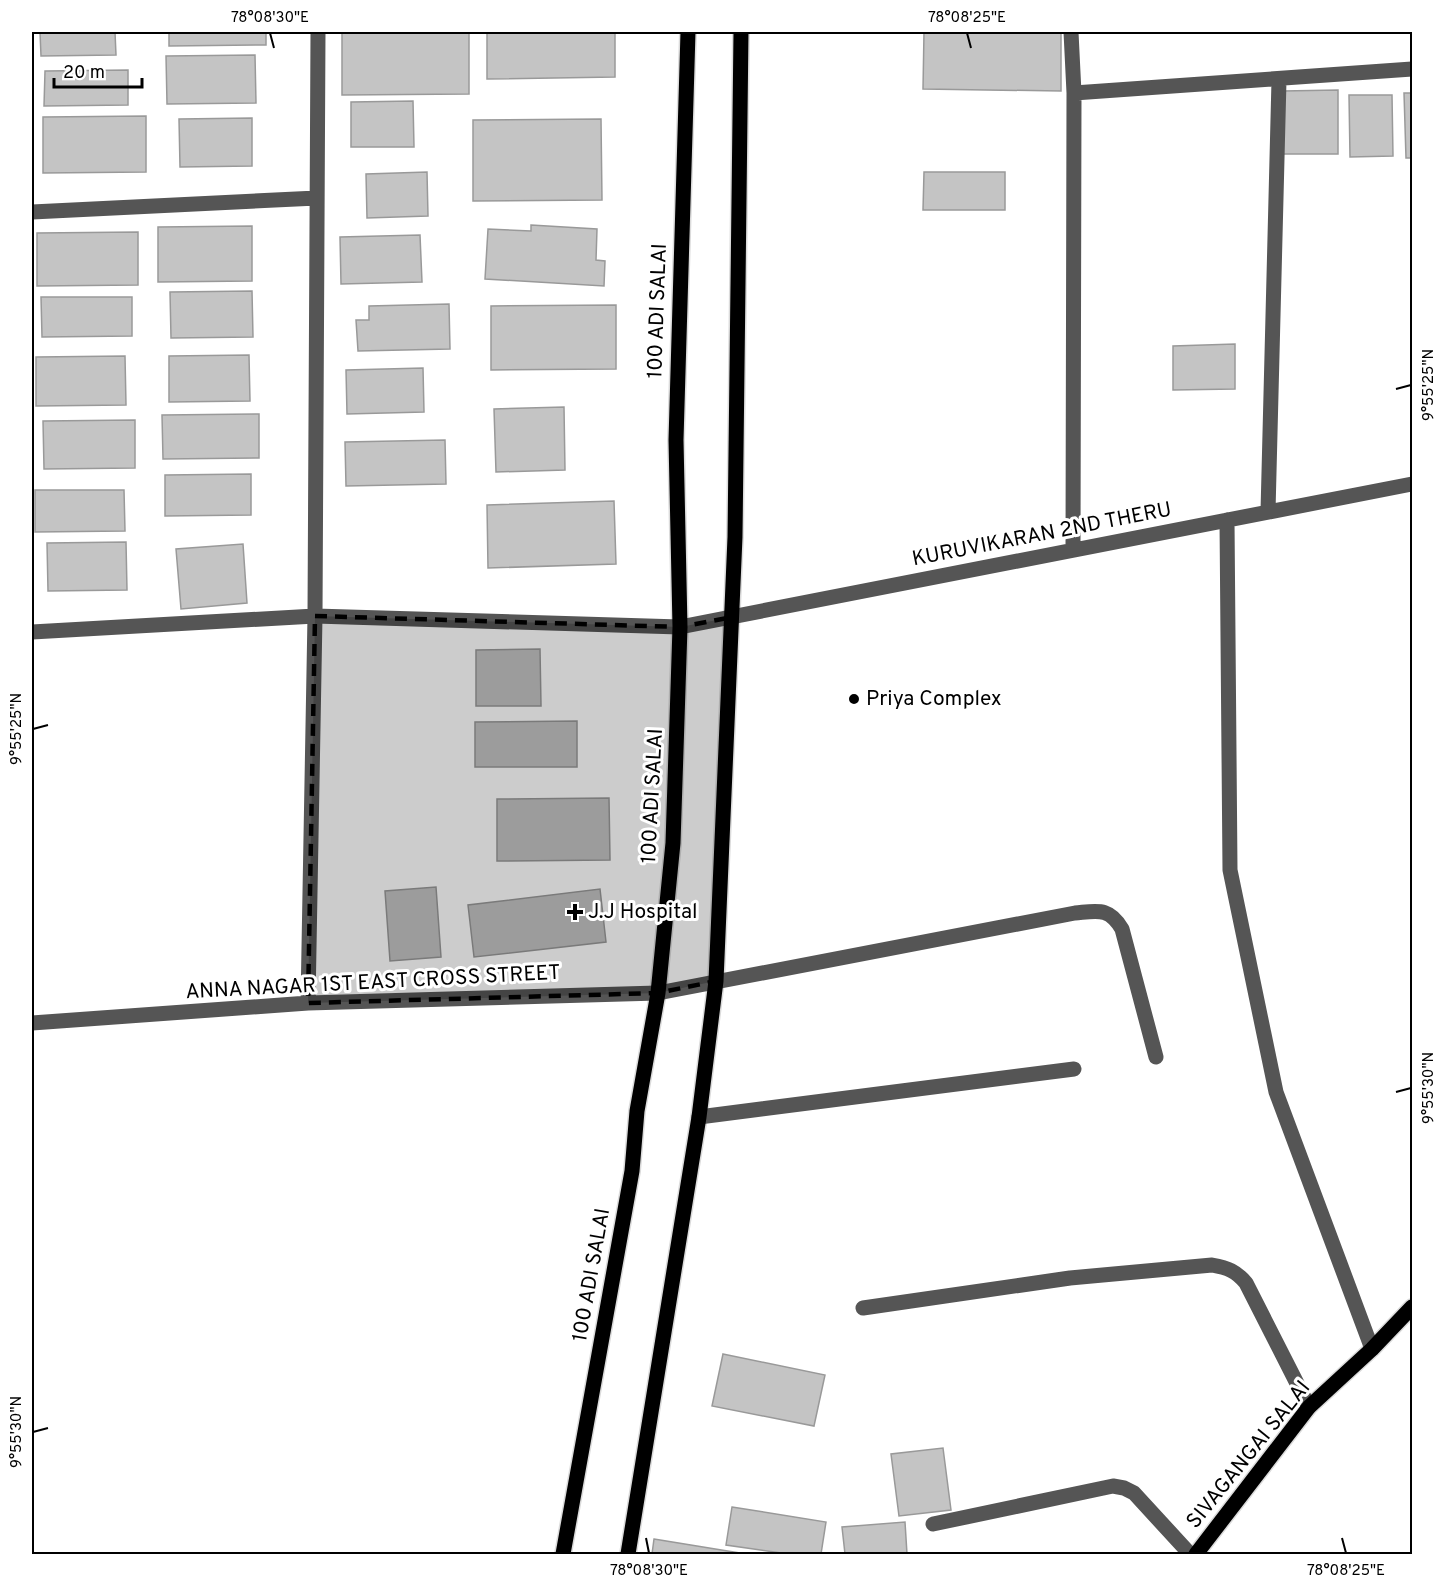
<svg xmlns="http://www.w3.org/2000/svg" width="1444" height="1586" viewBox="0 0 1444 1586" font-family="Overpass,sans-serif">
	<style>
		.building { fill: #c4c4c4; stroke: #999; stroke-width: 1.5 }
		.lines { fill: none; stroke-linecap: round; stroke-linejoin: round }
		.major-casing { stroke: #dbdbdb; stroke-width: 18 }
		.minor { stroke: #555; stroke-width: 15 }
		.major { stroke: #000; stroke-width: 15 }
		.marked { fill: #000; fill-opacity: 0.2; stroke: #000; stroke-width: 4.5; stroke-dasharray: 12 8; stroke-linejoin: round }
		.ticks { fill: none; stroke: #000; stroke-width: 2 }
		.poi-dot { fill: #000; stroke: #fff; stroke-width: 2 }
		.labels { text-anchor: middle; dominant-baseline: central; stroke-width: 6; stroke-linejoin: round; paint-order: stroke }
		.street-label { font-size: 21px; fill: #000; stroke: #fff }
		.poi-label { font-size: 21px; fill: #000; stroke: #fff; text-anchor: start }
		.neatline { fill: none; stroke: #000; stroke-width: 2 }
		.ticks-label { font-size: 15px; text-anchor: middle; fill: #000 }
	</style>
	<rect width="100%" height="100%" fill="#fff"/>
	<path class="building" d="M 40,32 L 115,32 L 116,55 L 41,56 Z
		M 169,32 L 266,32 L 266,45 L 169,46 Z
		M 342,32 L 469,32 L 469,94 L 342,95 Z
		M 487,32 L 615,32 L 615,77 L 487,79 Z
		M 924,32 L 1061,32 L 1061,91 L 923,89 Z
		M 255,55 L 256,103 L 167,104 L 166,56 Z
		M 128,70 L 128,105 L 44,106 L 45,71 Z
		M 1338,90 L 1338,154 L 1283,154 L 1283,91 Z
		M 1404,93 L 1412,93 L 1412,158 L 1406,158 Z
		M 1349,95 L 1392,95 L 1393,156 L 1350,157 Z
		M 413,101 L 414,147 L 351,147 L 351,102 Z
		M 146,116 L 146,172 L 43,173 L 43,117 Z
		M 252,118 L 252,166 L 180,167 L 179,119 Z
		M 601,119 L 602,200 L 473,201 L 473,120 Z
		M 427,172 L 428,216 L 367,218 L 366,174 Z
		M 924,172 L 1005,172 L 1005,210 L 923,210 Z
		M 531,225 L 597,229 L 596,260 L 605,261 L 604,286 L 485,279 L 488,229 L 531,231 Z
		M 252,226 L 252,281 L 158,282 L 158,227 Z
		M 138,232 L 138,285 L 37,286 L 37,233 Z
		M 420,235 L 422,282 L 341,284 L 340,237 Z
		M 252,291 L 253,337 L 171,338 L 170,292 Z
		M 41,297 L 132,297 L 132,336 L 42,337 Z
		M 449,304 L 450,349 L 358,351 L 356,320 L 369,320 L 369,306 Z
		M 616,305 L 616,369 L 491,370 L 491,306 Z
		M 1235,344 L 1235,389 L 1173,390 L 1173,346 Z
		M 249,355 L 250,401 L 169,402 L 169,356 Z
		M 125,356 L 126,405 L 36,406 L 36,357 Z
		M 423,368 L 424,412 L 347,414 L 346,370 Z
		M 564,407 L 565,470 L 496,472 L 494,409 Z
		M 259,414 L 259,458 L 163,459 L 162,415 Z
		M 135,420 L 135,468 L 44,469 L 43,421 Z
		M 445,440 L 446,484 L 346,486 L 345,442 Z
		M 251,474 L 251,515 L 165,516 L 165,475 Z
		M 35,490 L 124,490 L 125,531 L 35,532 Z
		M 614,501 L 616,564 L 488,568 L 487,505 Z
		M 126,542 L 127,590 L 48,591 L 47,543 Z
		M 243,544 L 247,603 L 181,609 L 176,549 Z
		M 540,649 L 541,706 L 476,706 L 476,650 Z
		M 577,721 L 577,767 L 475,767 L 475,722 Z
		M 609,798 L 610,860 L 497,861 L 497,799 Z
		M 436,887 L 441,957 L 390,961 L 385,891 Z
		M 600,889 L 606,942 L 474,957 L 468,905 Z
		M 723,1354 L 825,1375 L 814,1426 L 712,1406 Z
		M 943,1448 L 951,1510 L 899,1516 L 891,1454 Z
		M 732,1507 L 826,1522 L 821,1554 L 788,1554 L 726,1545 Z
		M 905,1522 L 907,1554 L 845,1554 L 842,1527 Z
		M 654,1539 L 746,1554 L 652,1554 Z"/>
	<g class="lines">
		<g class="major-casing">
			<path id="major" d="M 563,1554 L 632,1171 L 637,1111 L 658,993 L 673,843 L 680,627 L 676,440 L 688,32
				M 628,1554 L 699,1117 L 716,981 L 735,537 L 741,32
				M 1196,1554 L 1309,1407 L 1372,1349 L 1412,1307"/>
		</g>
		<path class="minor" d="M 1071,32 L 1074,93 L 1073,550
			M 1074,93 L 1412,69
			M 32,212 L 317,198
			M 1268,512 L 1279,80
			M 1227,520 L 1230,870 L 1276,1092 L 1372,1349
			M 32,632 L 315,616 L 680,627 L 1412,484
			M 308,1003 L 315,616 L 318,32
			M 32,1023 L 308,1003 L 658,993 L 1075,913 C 1098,911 1109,907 1122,929 L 1156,1057
			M 699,1117 L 1074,1069
			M 863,1308 L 1070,1278 L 1212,1265 C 1228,1268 1236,1271 1246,1283 L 1309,1407
			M 933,1524 L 1113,1486 L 1124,1488 L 1134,1493 L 1190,1554"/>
		<use href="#major" class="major"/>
	</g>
	<path class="marked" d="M 315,616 L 680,627 L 733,617 L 716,981 L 658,993 L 308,1003 Z"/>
	<path class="ticks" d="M 270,33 L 274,48M 967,33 L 971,48M 1396,389 L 1411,385M 33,729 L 48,725M 1396,1092 L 1411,1088M 33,1432 L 48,1428M 646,1538 L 649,1553M 1342,1538 L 1346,1553"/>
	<g class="poi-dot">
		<circle cx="854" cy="699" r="6"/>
		<path d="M572 903h6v6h6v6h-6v6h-6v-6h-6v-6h6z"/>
	</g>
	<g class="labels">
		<g class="street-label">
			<text transform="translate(658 311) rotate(-88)">100 ADI SALAI</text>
			<text transform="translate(1042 535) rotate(-11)">KURUVIKARAN 2ND THERU</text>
			<text transform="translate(653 796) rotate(-87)">100 ADI SALAI</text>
			<text transform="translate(373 983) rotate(-3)">ANNA NAGAR 1ST EAST CROSS STREET</text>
			<text transform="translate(592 1275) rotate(-80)">100 ADI SALAI</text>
			<text transform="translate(1249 1455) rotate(-51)">SIVAGANGAI SALAI</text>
		</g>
		<g class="poi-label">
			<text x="866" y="699">Priya Complex</text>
			<text x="588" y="912">J.J Hospital</text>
		</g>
	</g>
	<rect width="1444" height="1586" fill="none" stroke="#ffffff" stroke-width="66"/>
	<path d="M54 78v9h88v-9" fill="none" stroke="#000000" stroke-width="3"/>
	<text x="63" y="78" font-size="18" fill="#000000" stroke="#ffffff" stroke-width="4.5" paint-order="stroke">20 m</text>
	<rect x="33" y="33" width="1378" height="1520" class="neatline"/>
	<g class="ticks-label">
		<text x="270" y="22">78°08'30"E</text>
		<text x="967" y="22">78°08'25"E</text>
		<text transform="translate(1428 385) rotate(-90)" y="5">9°55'25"N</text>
		<text transform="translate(16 729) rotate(-90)" y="5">9°55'25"N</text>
		<text transform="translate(1428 1088) rotate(-90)" y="5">9°55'30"N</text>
		<text transform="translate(16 1432) rotate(-90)" y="5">9°55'30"N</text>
		<text x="649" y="1575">78°08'30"E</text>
		<text x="1346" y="1575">78°08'25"E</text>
	</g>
</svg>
